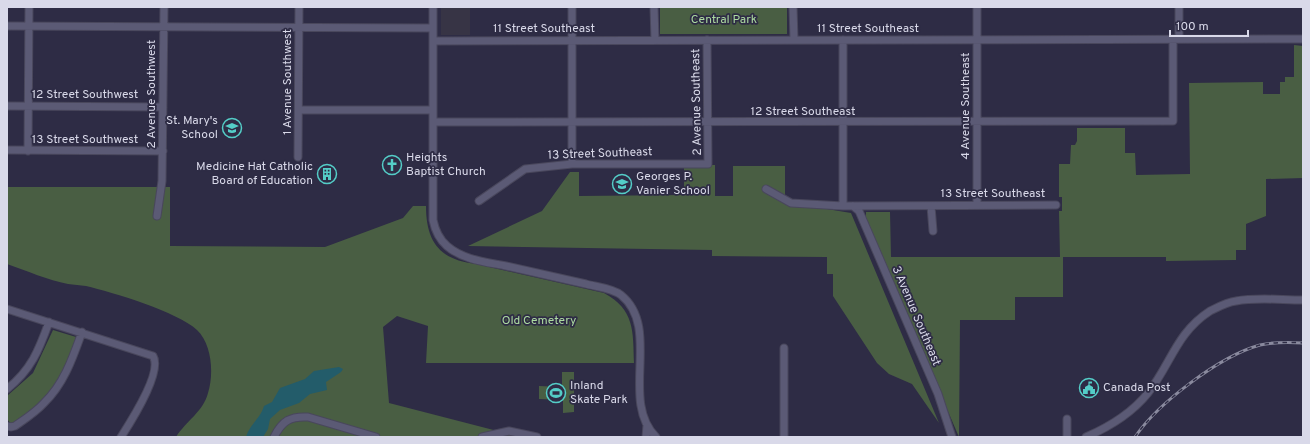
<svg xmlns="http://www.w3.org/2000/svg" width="1310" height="444" viewBox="0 0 1310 444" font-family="Overpass,sans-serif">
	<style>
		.commercial { fill: #373445 }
		.green { fill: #495e43 }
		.water { fill: #235c6a }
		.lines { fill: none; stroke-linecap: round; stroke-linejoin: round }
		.minor-casing { stroke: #49475c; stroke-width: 9 }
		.minor { stroke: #5b5a75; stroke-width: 7 }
		.rail-casing { stroke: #8a8a9e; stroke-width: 3 }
		.rail { stroke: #2e2c45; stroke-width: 1.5; stroke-dasharray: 4.5; stroke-linecap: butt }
		.labels { text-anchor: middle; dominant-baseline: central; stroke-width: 3.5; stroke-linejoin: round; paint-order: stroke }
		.park-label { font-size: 12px; fill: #addba1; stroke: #2e2c45 }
		.street-label { font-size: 12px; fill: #d9d9e9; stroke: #2e2c45 }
		.poi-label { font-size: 12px; fill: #d9d9e9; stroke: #2e2c45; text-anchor: start }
	</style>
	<rect width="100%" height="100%" fill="#2e2c45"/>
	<path class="commercial" d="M 441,7 L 470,7 L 470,35 L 441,35 Z"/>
	<path class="green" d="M 660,7 L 787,7 L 787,34 L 660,34 Z
		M 1294,45 L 1303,46 L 1303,178 L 1266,179 L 1266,216 L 1246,224 L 1246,250 L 1236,250 L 1236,260 L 1166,261 L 1166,257 L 1063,257 L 1063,297 L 1015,297 L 1015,320 L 960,320 L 959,437 L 866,220 L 866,212 L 890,212 L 891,257 L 1060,257 L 1059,211 L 1062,211 L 1062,197 L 1059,197 L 1059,164 L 1070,164 L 1071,145 L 1075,145 L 1077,141 L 1077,128 L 1125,128 L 1125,153 L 1135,153 L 1136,175 L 1190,174 L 1189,83 L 1263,82 L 1263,94 L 1280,94 L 1280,82 L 1285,82 L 1285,77 L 1294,77 Z
		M 684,165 L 715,165 L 715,196 L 733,196 L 733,166 L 785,166 L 785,202 L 851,213 L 939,423 L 912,384 L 889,374 L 877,363 L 833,296 L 833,274 L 827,274 L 827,257 L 712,256 L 712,250 L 468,246 L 542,211 L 570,172 L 579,172 L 579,196 L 684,195 Z
		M 7,187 L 170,187 L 170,246 L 325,247 L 403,218 L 413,206 L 426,206 C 426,242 440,260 476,264 L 604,293 C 635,310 633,331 634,363 L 426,363 L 428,326 L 397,316 L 383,327 L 389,403 L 521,437 L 176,437 C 186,421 203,412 208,393 C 214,374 212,344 197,330 C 178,312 112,292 86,286 C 80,285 74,285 68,284 C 48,280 27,271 7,264 Z
		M 53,330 L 76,337 C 68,361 59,387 39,404 C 31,412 20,417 11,424 L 7,419 L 7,396 L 33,373 Z
		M 562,372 L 574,372 L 574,412 L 563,413 L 563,400 L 539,399 L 539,386 L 562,387 Z"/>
	<path class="water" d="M 339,367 L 343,369 L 341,372 L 326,382 L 327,390 L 310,394 L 299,403 L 280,410 L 270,419 L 268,429 L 263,437 L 246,437 C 250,424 260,419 264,406 L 272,402 L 280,388 L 305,379 L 314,371 Z"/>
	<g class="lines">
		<g class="minor-casing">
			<path id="minor" d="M 433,7 L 433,220 C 435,230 439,239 447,246 C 463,260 486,262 506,266 C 533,272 560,278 586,284 C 597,287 612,288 621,295 C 662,328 619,401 656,437
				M 572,7 L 572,164
				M 654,7 L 655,40
				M 793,7 L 794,40
				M 1179,7 L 1179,39
				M 7,26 L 433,28
				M 843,40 L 843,206
				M 433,41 L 1303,39
				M 7,106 L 163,107
				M 299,110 L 433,110
				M 433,122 L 1173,121 L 1173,39
				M 7,150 L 163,151
				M 28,151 L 29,7
				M 298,157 L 299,7
				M 766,189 L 791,203 L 843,206 L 1056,205
				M 479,201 L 525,169 L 572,164 L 708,164 L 707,40
				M 977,205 L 977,7
				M 853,206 L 859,211 L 938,394 L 952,437
				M 931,206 L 933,231
				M 157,216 L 162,181 L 164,7
				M 7,309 L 153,356 C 163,372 130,423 121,437
				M 7,389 C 31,370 39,350 49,322
				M 7,426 L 11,427 L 15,426 C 25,419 36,412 44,403 C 64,384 73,357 82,332
				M 274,437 C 282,421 290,416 308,417 L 376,437
				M 482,437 L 509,431 L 537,437
				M 646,437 L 647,425
				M 784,437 L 784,348
				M 1067,437 L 1067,419
				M 1086,437 C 1109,427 1132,413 1148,393 C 1171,364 1176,333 1210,311 C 1218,307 1227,302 1236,301 C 1257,297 1281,300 1303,300"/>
		</g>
		<use href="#minor" class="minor"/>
		<g class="rail-casing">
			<path id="rail" d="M 1135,437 C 1158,403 1220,356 1260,345 C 1274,342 1289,342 1303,343"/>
		</g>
		<use href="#rail" class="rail"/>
	</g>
	<defs>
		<g id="school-ring" transform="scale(1)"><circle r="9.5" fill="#2e2c45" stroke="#54cdc7" stroke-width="1.5"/><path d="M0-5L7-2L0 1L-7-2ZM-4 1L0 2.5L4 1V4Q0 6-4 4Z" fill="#54cdc7"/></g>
		<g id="church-ring" transform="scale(1)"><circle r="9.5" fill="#2e2c45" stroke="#54cdc7" stroke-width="1.5"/><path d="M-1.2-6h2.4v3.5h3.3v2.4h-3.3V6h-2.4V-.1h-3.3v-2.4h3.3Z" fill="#54cdc7"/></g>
		<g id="building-ring" transform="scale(1)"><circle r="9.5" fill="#2e2c45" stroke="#54cdc7" stroke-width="1.5"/><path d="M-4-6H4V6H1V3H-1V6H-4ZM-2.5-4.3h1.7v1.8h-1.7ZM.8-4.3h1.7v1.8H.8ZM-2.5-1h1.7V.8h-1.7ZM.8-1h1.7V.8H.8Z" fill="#54cdc7"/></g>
		<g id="civic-ring" transform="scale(1)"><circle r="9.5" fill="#2e2c45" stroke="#54cdc7" stroke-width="1.5"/><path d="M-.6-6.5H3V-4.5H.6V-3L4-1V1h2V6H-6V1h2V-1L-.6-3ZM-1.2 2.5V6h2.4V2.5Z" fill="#54cdc7"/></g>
		<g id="stadium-ring" transform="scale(1)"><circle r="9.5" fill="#2e2c45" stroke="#54cdc7" stroke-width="1.5"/><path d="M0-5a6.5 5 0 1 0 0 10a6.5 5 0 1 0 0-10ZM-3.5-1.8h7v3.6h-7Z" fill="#54cdc7"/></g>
	</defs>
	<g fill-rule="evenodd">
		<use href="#school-ring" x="232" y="128"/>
		<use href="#church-ring" x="392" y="165"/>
		<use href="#building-ring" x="327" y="174"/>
		<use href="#school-ring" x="622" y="184"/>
		<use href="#civic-ring" x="1089" y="388"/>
		<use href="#stadium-ring" x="556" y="393"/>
	</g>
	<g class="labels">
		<g class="park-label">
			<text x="724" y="20">Central Park</text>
			<text x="539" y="321">Old Cemetery</text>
		</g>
		<g class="street-label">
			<text x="544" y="29">11 Street Southeast</text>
			<text x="868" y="29">11 Street Southeast</text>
			<text transform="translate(288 82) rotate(-90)">1 Avenue Southwest</text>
			<text transform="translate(152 94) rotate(-90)">2 Avenue Southwest</text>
			<text x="85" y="95">12 Street Southwest</text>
			<text transform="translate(697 102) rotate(-91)">2 Avenue Southeast</text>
			<text transform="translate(966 106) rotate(-90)">4 Avenue Southeast</text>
			<text x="803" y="112">12 Street Southeast</text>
			<text x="85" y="140">13 Street Southwest</text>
			<text transform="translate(600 154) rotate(-2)">13 Street Southeast</text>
			<text x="993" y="194">13 Street Southeast</text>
			<text transform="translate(916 316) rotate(67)">3 Avenue Southeast</text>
		</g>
		<g class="poi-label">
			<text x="218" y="121" text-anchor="end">St. Mary's<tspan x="218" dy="14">School</tspan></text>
			<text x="406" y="158">Heights<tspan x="406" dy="14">Baptist Church</tspan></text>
			<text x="313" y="167" text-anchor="end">Medicine Hat Catholic<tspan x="313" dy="14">Board of Education</tspan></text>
			<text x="636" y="177">Georges P.<tspan x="636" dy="14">Vanier School</tspan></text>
			<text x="570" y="386">Inland<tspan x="570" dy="14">Skate Park</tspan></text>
			<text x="1103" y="388">Canada Post</text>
		</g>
	</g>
	<rect width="1310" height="444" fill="none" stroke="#d9d9e9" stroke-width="16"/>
	<path d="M1170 30v6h78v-6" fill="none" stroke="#d9d9e9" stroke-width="2"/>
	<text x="1176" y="30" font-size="12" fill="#d9d9e9" stroke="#2e2c45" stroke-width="3" paint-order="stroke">100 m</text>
</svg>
